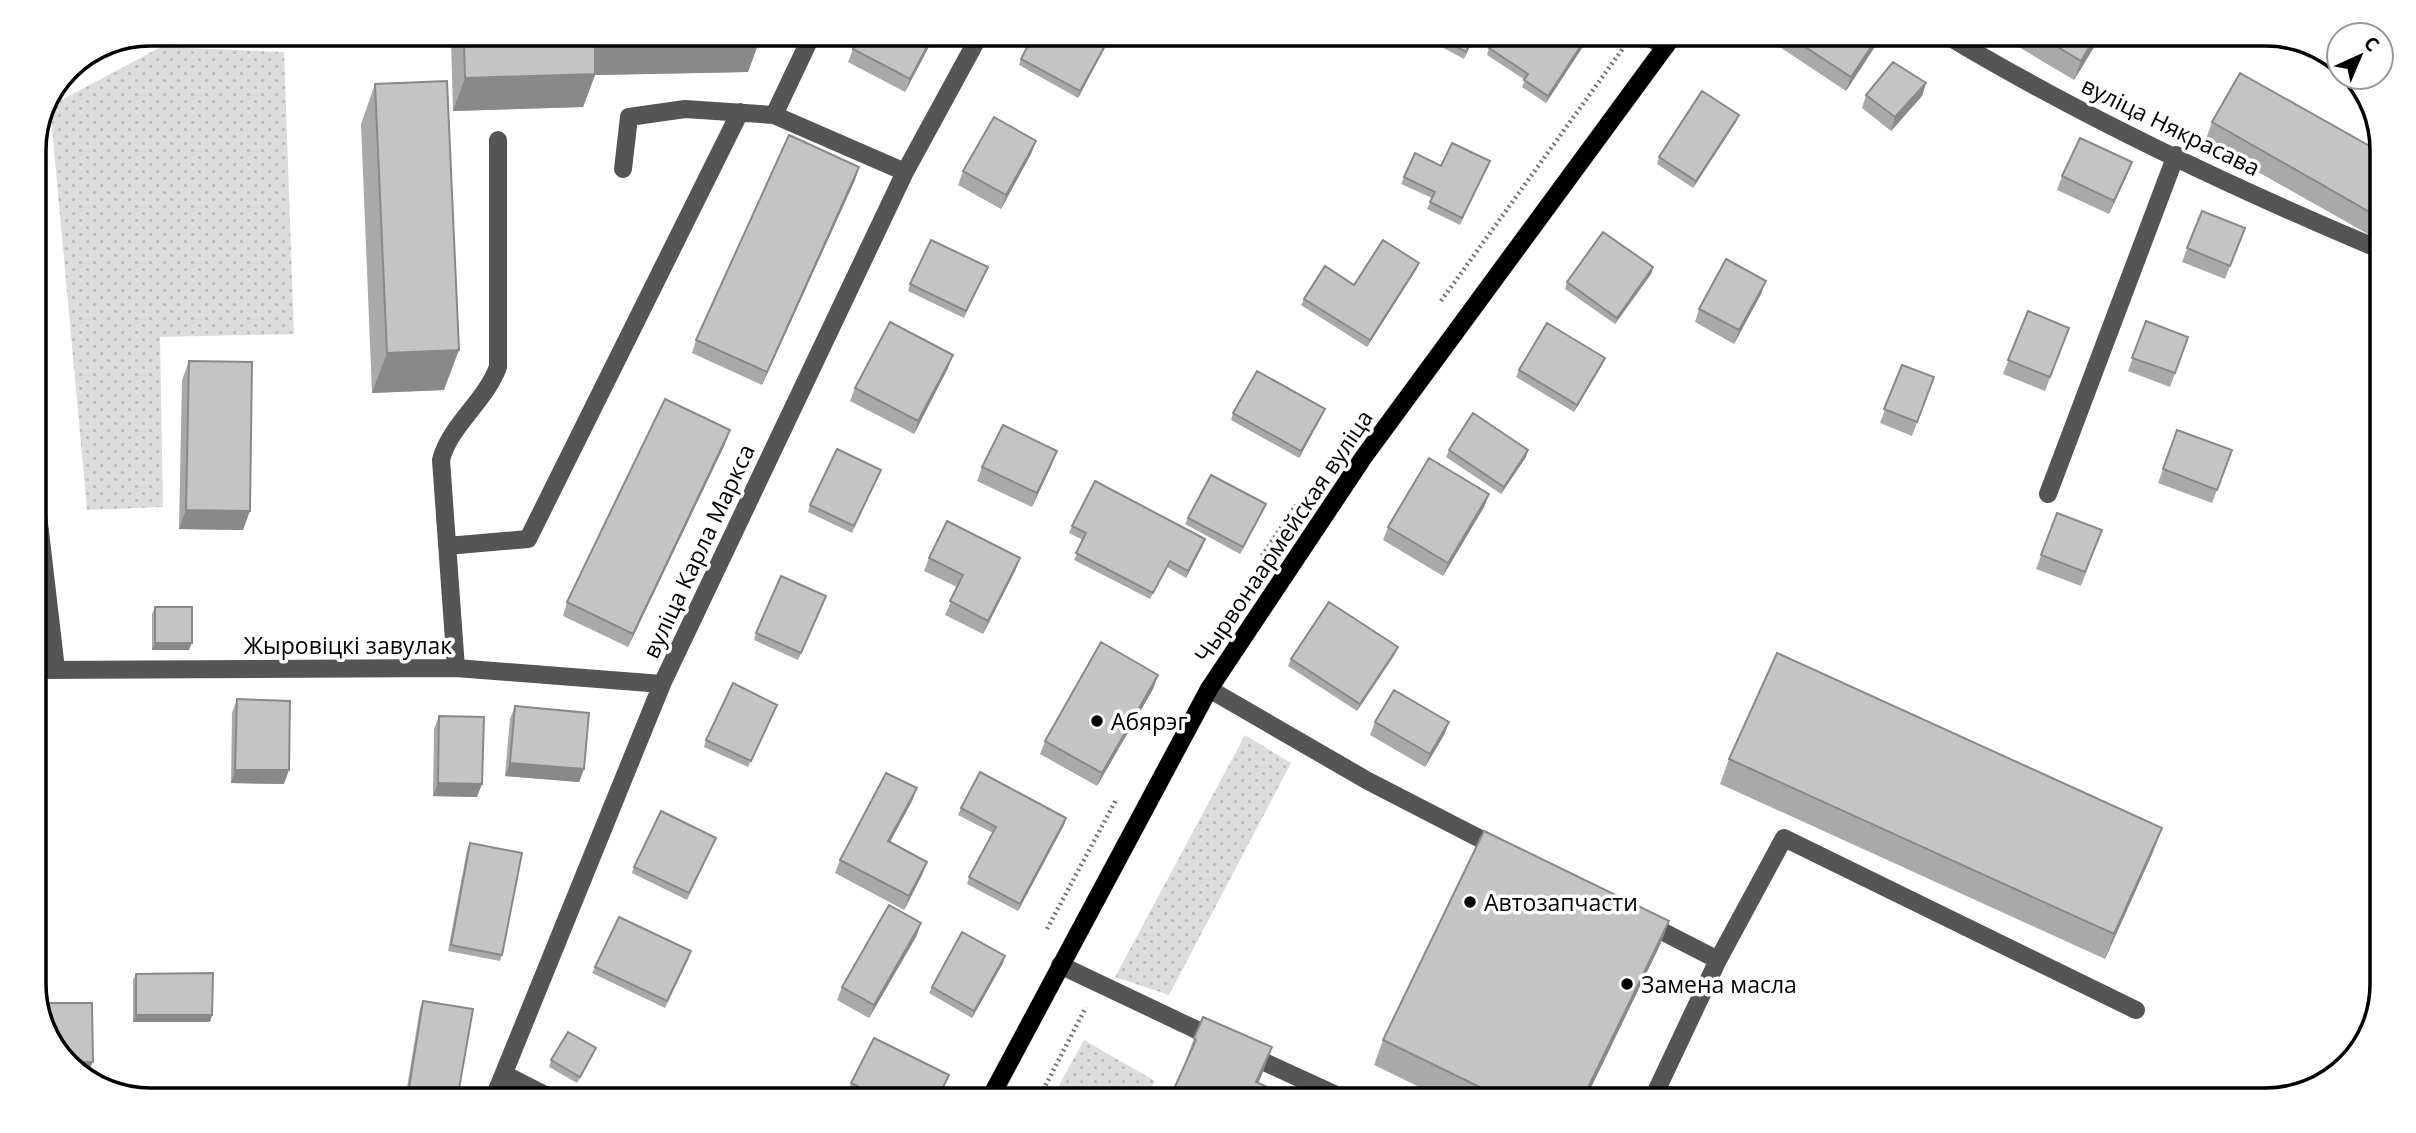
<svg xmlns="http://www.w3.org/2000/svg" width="2416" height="1133" viewBox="0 0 2416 1133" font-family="'Open Sans',sans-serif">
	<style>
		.grass { fill: url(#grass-dots) }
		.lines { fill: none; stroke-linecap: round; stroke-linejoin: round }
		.major-casing { stroke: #dbdbdb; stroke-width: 19 }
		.path { stroke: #777; stroke-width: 4.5; stroke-dasharray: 2 3.5; stroke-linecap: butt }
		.minor { stroke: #555; stroke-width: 18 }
		.major { stroke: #000; stroke-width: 18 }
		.wall { fill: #a9a9a9 }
		.shaded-wall { fill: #898989 }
		.building { fill: #c4c4c4; stroke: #898989; stroke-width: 2 }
		.poi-dot { fill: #000; stroke: #fff; stroke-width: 2.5 }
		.labels { text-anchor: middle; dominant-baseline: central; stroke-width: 7; stroke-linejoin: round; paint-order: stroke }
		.street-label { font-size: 23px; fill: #000; stroke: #fff }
		.poi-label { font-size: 23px; fill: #000; stroke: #fff; text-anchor: start }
		.rim { fill: none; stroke: #000; stroke-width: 3.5 }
	</style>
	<defs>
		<pattern id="grass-dots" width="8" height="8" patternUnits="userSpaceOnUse" patternTransform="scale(1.75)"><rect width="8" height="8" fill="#dcdcdc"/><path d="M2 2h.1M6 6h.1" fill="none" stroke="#bbb" stroke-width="1.8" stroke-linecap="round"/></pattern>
	</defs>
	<rect width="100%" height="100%" fill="#fff"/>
	<path class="grass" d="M 161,47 L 284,52 L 294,334 L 160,337 L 163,507 L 87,510 L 50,106 Z
		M 1245,735 L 1291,763 L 1169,995 L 1115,977 Z
		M 1084,1040 L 1155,1081 L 1144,1100 L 1051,1100 Z"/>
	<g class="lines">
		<g class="major-casing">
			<path id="major" d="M 989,1100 L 1209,689 L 1363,458 L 1673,36"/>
		</g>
		<path class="path" d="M 1441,301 L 1624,47
			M 1262,556 L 1296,505
			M 1047,929 L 1117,798
			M 957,1100 L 963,1088
			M 1038,1100 L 1086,1007"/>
		<path class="minor" d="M 1946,35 C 2084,118 2233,188 2381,250
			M 1645,36 L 1666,46
			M 774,115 L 810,39
			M 623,169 L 629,117 L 685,109 L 774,115 L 905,172
			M 34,480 L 56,669
			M 2048,494 L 2176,155
			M 447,546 L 528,539 L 740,112
			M 456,668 L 441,460 C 450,425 485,402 498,367 L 498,140
			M 34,670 L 456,668 L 662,684
			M 1209,689 L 1368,781 L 1500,849
			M 1644,922 L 1718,960 L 1784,838 L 2136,1010
			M 1060,965 L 1218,1040
			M 1247,1054 L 1347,1100
			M 504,1074 L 555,1100
			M 493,1100 L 662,684 L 905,172 L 978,38
			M 1652,1100 L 1718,960"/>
		<use href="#major" class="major"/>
	</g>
	<path class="wall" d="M 1997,34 L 2102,34 L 2074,80 Z
		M 1762,35 L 1880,35 L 1876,45 L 1846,91 Z
		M 1475,36 L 1464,59 L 1423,37 Z
		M 760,39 L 748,72 L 595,75 L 583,107 L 453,111 L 451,41 Z
		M 933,39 L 905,92 L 848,62 L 853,49 Z
		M 1106,44 L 1103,51 L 1078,98 L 1019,65 L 1021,59 Z
		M 1489,48 L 1582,48 L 1546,103 L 1522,87 L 1525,80 L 1487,55 Z
		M 1926,83 L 1922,96 L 1891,131 L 1862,108 L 1866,95 Z
		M 375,84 L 444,390 L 372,393 L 361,124 Z
		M 1739,115 L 1736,122 L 1693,188 L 1657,164 L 1659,157 Z
		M 2212,122 L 2382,153 L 2382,242 L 2205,142 Z
		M 1036,141 L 1031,154 L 1001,209 L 958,185 L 963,171 Z
		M 1490,161 L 1460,225 L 1427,209 L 1432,198 L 1401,184 L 1404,177 L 1441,166 Z
		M 2132,162 L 2127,175 L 2109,214 L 2057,190 L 2062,176 Z
		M 855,180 L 762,385 L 692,353 L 696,340 Z
		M 2202,211 L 2245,228 L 2225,279 L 2182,262 Z
		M 1653,267 L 1651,274 L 1615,324 L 1565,289 L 1567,282 Z
		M 1416,270 L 1367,347 L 1301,305 L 1304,299 Z
		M 985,274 L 964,318 L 908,291 L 910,284 Z
		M 1761,294 L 1734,344 L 1695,322 L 1699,309 Z
		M 2028,311 L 2069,328 L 2045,391 L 2003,374 Z
		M 2146,321 L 2188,337 L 2170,387 L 2128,371 Z
		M 189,361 L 243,530 L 179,529 L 182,380 Z
		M 1602,365 L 1574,412 L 1516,377 L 1519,370 Z
		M 1902,365 L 1934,377 L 1912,436 L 1880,423 Z
		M 948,368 L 914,434 L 850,401 L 855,388 Z
		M 1325,409 L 1322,416 L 1299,458 L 1231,420 L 1233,413 Z
		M 2177,430 L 2232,450 L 2212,503 L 2158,483 Z
		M 725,444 L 628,647 L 563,616 L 567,602 Z
		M 1449,450 L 1526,457 L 1501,494 L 1446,457 Z
		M 1052,464 L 1032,507 L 977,481 L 982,467 Z
		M 881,470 L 852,533 L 808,512 L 810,505 Z
		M 1489,494 L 1484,507 L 1443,576 L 1383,540 L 1388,527 Z
		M 1266,504 L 1263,511 L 1240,554 L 1185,524 L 1188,518 Z
		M 2057,513 L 2102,530 L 2081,586 L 2036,569 Z
		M 1072,526 L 1203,545 L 1186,578 L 1167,567 L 1150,599 L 1074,560 L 1083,540 L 1069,533 Z
		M 929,558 L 1020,558 L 1015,571 L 983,634 L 945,615 L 957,587 L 924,571 Z
		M 824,603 L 798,660 L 754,640 L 756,633 Z
		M 155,607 L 189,650 L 152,650 L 152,614 Z
		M 1395,654 L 1357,711 L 1288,666 L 1291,659 Z
		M 1158,675 L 1153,689 L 1097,786 L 1040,754 L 1045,741 Z
		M 237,699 L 284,784 L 231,783 L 232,713 Z
		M 777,705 L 748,767 L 704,747 L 706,740 Z
		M 515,706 L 584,769 L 579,782 L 505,776 L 510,719 Z
		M 439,716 L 477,797 L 433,796 L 434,729 Z
		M 1375,722 L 1449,722 L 1444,735 L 1425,767 L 1370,735 Z
		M 1729,759 L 2153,852 L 2105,959 L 1720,784 Z
		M 917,788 L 912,801 L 890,842 L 927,862 L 922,875 L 904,910 L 835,873 L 840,860 Z
		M 961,808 L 1066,818 L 1064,825 L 1018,911 L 967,884 L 969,877 L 993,833 L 958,815 Z
		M 716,838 L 687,900 L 632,873 L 634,867 Z
		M 470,843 L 502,955 L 500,961 L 448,951 L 467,850 Z
		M 1669,921 L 1660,945 L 1585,1100 L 1446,1100 L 1374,1065 L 1383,1040 Z
		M 921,923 L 916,937 L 869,1018 L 837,1000 L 842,987 Z
		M 689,958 L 665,1008 L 592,973 L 595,967 Z
		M 1003,963 L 972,1018 L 929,993 L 932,987 Z
		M 136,974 L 212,1015 L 210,1022 L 133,1022 L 133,980 Z
		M 423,1001 L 457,1100 L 405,1100 L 420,1008 Z
		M 1194,1038 L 1263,1072 L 1185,1064 L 1185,1063 Z
		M 596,1048 L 593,1055 L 577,1083 L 549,1067 L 551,1060 Z
		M 949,1075 L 938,1100 L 869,1100 L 849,1090 L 851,1083 Z"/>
	<path class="shaded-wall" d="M 2097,34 L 2102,34 L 2074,80 L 2081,61 Z
		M 1879,35 L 1876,45 L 1846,91 L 1851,77 Z
		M 760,39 L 748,72 L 595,75 L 583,107 L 453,111 L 465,78 L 595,43 Z
		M 931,39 L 933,39 L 905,92 L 910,79 Z
		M 1584,41 L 1582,48 L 1546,103 L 1548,96 Z
		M 1106,44 L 1103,51 L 1078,98 L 1080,91 Z
		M 1926,83 L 1922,96 L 1891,131 L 1895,117 Z
		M 1739,115 L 1736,122 L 1693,188 L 1696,181 Z
		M 1036,141 L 1031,154 L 1001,209 L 1006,195 Z
		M 2132,162 L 2127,175 L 2109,214 L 2114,201 Z
		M 859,167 L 855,180 L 762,385 L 767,372 Z
		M 1419,263 L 1416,270 L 1367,347 L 1370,340 Z
		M 1653,267 L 1651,274 L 1615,324 L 1617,318 Z
		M 1766,281 L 1761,294 L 1734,344 L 1739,330 Z
		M 459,350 L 444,390 L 372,393 L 387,353 Z
		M 953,355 L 948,368 L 914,434 L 918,421 Z
		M 1605,358 L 1602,365 L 1574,412 L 1577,405 Z
		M 1325,409 L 1322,416 L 1299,458 L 1301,451 Z
		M 730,430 L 725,444 L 628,647 L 633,634 Z
		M 1528,450 L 1526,457 L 1501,494 L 1504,487 Z
		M 1057,451 L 1052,464 L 1032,507 L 1037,493 Z
		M 1489,494 L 1484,507 L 1443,576 L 1448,563 Z
		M 1266,504 L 1263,511 L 1240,554 L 1243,547 Z
		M 186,510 L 250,511 L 243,530 L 179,529 Z
		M 1205,539 L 1203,545 L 1186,578 L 1188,571 Z
		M 1020,558 L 1015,571 L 983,634 L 988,621 Z
		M 155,643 L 192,643 L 189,650 L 152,650 Z
		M 1398,647 L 1395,654 L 1357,711 L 1360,704 Z
		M 1158,675 L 1153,689 L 1097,786 L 1102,773 Z
		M 1449,722 L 1444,735 L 1425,767 L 1430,754 Z
		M 510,763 L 584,769 L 579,782 L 505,776 Z
		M 235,770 L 289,770 L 284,784 L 231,783 Z
		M 438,783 L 482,784 L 477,797 L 433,796 Z
		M 917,788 L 912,801 L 883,855 L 888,841 Z
		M 1066,818 L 1064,825 L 1018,911 L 1020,904 Z
		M 2162,828 L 2153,852 L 2105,959 L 2114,934 Z
		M 927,862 L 922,875 L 904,910 L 909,896 Z
		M 1669,921 L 1660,945 L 1585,1100 L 1582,1100 Z
		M 921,923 L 916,937 L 869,1018 L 874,1005 Z
		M 1005,956 L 1003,963 L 972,1018 L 974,1011 Z
		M 136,1015 L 212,1015 L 210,1022 L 133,1022 Z
		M 1272,1047 L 1263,1072 L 1251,1100 L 1256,1082 Z
		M 67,1062 L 93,1062 L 90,1068 L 76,1068 Z"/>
	<path class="building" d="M 2036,34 L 2097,34 L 2081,61 Z
		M 1787,35 L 1879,35 L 1851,77 Z
		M 1474,36 L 1466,52 L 1438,37 Z
		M 1497,36 L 1577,36 L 1584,41 L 1548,96 L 1524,80 L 1528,74 L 1489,48 Z
		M 1032,38 L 1095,38 L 1106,44 L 1080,91 L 1021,59 Z
		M 738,39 L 595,43 L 595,74 L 465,78 L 464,41 Z
		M 859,39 L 931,39 L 910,79 L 853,49 Z
		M 1893,62 L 1926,83 L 1895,117 L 1866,95 Z
		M 2240,73 L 2382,153 L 2382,219 L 2212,122 Z
		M 447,81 L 459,350 L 387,353 L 375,84 Z
		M 1702,91 L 1739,115 L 1696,181 L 1659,157 Z
		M 994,117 L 1036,141 L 1006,195 L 963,171 Z
		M 789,135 L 859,167 L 767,372 L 696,340 Z
		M 2080,138 L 2132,162 L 2114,201 L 2062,176 Z
		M 1452,143 L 1490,161 L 1462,218 L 1430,202 L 1435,192 L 1404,177 L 1415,153 L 1441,166 Z
		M 2202,211 L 2245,228 L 2230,266 L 2187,248 Z
		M 1603,232 L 1653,267 L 1617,318 L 1567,282 Z
		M 931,240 L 988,267 L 966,311 L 910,284 Z
		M 1383,240 L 1419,263 L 1370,340 L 1304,299 L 1325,266 L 1354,285 Z
		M 1726,259 L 1766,281 L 1739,330 L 1699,309 Z
		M 2028,311 L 2069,328 L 2050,377 L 2008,360 Z
		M 2146,321 L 2188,337 L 2175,373 L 2132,358 Z
		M 890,322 L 953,355 L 918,421 L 855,388 Z
		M 1547,323 L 1605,358 L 1577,405 L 1519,370 Z
		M 189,361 L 252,362 L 250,511 L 186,510 Z
		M 1902,365 L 1934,377 L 1917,422 L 1884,409 Z
		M 1257,371 L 1325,409 L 1301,451 L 1233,413 Z
		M 665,399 L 730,430 L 633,634 L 567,602 Z
		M 1473,413 L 1528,450 L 1504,487 L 1449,450 Z
		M 1003,425 L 1057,451 L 1037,493 L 982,467 Z
		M 2177,430 L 2232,450 L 2217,490 L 2163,469 Z
		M 837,449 L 881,470 L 854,526 L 810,505 Z
		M 1429,458 L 1489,494 L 1448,563 L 1388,527 Z
		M 1211,475 L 1266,504 L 1243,547 L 1188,518 Z
		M 1095,481 L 1205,539 L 1188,571 L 1170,561 L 1153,593 L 1076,553 L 1086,533 L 1072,526 Z
		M 2057,513 L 2102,530 L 2085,572 L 2041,555 Z
		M 947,521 L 1020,558 L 988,621 L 950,601 L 963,575 L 929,558 Z
		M 781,576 L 826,596 L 801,653 L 756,633 Z
		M 1329,602 L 1398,647 L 1360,704 L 1291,659 Z
		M 155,607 L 192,607 L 192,643 L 155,643 Z
		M 1101,642 L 1158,675 L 1102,773 L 1045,741 Z
		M 1777,653 L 2162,828 L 2114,934 L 1729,759 Z
		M 733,683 L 777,705 L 751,761 L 706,740 Z
		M 1394,690 L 1449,722 L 1430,754 L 1375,722 Z
		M 237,699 L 290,701 L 289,770 L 235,770 Z
		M 515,706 L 589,713 L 584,769 L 510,763 Z
		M 439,716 L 484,717 L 482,784 L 438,783 Z
		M 980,772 L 1066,818 L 1020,904 L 969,877 L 996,827 L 961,808 Z
		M 886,773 L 917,788 L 888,841 L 927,862 L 909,896 L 840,860 Z
		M 661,811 L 716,838 L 689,893 L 634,867 Z
		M 1484,831 L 1669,921 L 1582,1100 L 1506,1100 L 1383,1040 Z
		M 470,843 L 522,853 L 502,955 L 451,945 Z
		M 889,905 L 921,923 L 874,1005 L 842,987 Z
		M 619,917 L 691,951 L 667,1001 L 595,967 Z
		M 962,932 L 1005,956 L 974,1011 L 932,987 Z
		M 213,973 L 212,1015 L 136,1015 L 136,974 Z
		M 423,1001 L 473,1009 L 457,1100 L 407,1100 Z
		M 38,1003 L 92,1003 L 93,1062 L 67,1062 L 57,1054 Z
		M 1203,1017 L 1272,1047 L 1256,1082 L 1296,1100 L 1169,1100 L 1196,1040 L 1194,1038 Z
		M 568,1032 L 596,1048 L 580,1077 L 551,1060 Z
		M 874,1038 L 949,1075 L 937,1100 L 885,1100 L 851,1083 Z"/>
	<g class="poi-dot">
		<circle cx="1097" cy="721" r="7"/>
		<circle cx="1470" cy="902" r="7"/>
		<circle cx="1627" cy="984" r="7"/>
	</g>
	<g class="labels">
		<g class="street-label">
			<text transform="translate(2171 126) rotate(26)">вуліца Някрасава</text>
			<text transform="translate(1283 536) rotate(-56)">Чырвонаармейская вуліца</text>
			<text transform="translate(698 551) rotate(-65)">вуліца Карла Маркса</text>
			<text x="348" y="645">Жыровіцкі завулак</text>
		</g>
		<g class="poi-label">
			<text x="1111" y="721">Абярэг</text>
			<text x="1484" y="902">Автозапчасти</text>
			<text x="1641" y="984">Замена масла</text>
		</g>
	</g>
	<path d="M0 0H2416V1133H0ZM150 46H2266A104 104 0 0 1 2370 150V984A104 104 0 0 1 2266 1088H150A104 104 0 0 1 46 984V150A104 104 0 0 1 150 46Z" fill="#fff" fill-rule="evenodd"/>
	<path class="rim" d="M150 46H2266A104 104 0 0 1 2370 150V984A104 104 0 0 1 2266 1088H150A104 104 0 0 1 46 984V150A104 104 0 0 1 150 46Z"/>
	<g transform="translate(2360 56) rotate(44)"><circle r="33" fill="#ffffff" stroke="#999999" stroke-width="2"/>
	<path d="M0-5L12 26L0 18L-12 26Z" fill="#000000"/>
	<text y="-10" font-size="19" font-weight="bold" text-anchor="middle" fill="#000000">С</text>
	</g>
</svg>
